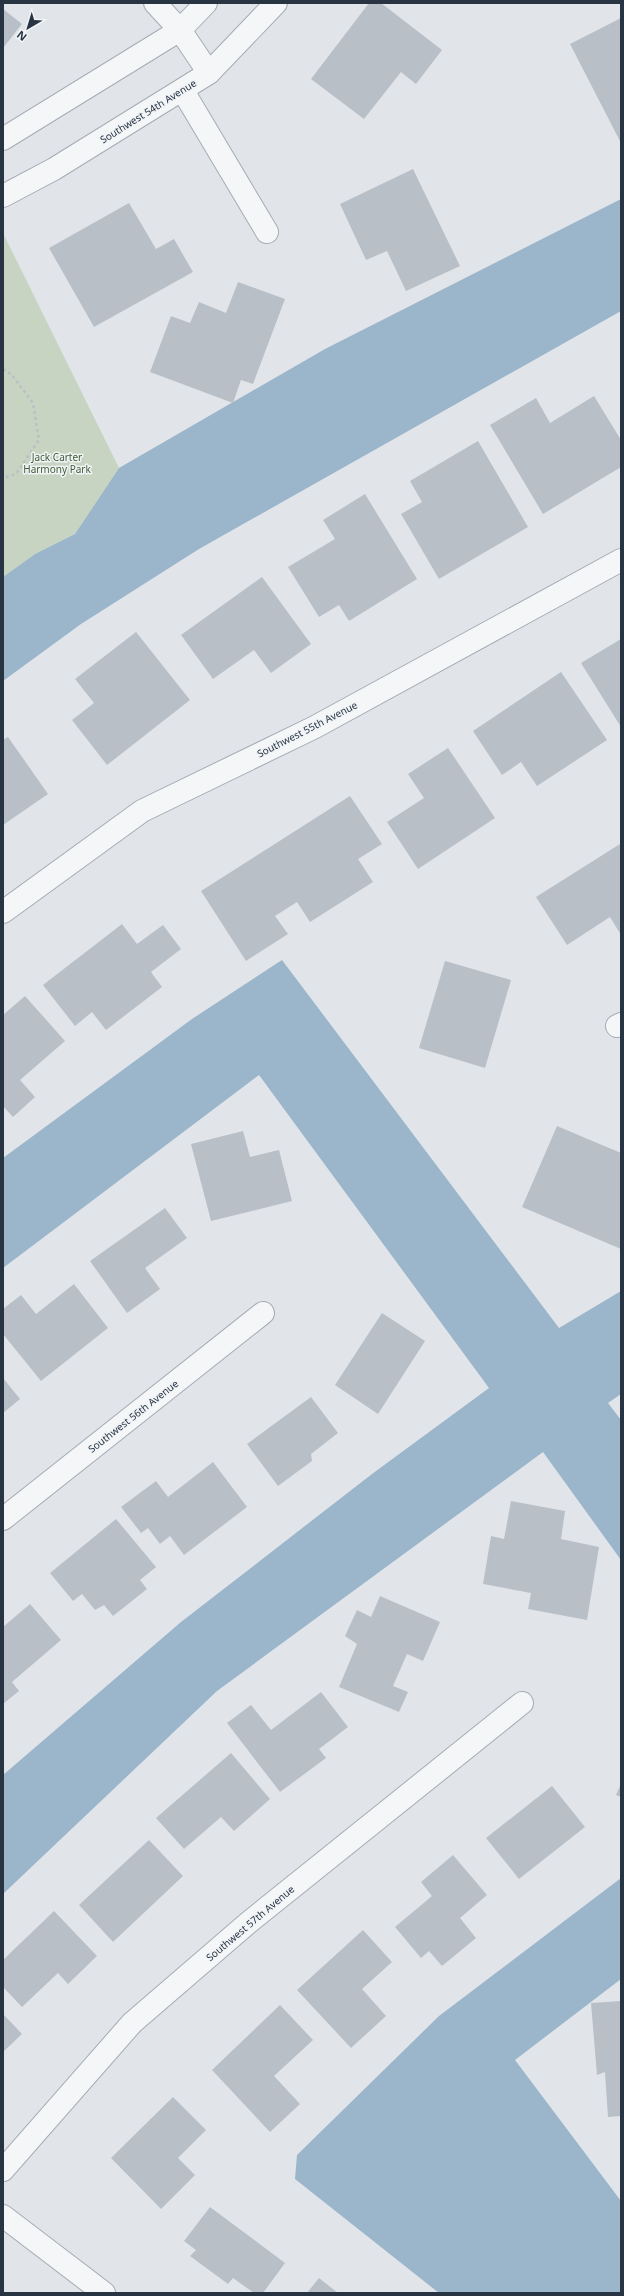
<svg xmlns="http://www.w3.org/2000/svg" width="624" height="2296" viewBox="0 0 624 2296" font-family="'Noto Sans',sans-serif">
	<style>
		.green { fill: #c8d4c2 }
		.water { fill: #9bb5cb }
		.building { fill: #b8bfc7 }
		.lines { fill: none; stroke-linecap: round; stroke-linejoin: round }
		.street-casing { stroke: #a6acb4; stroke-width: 24 }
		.path { stroke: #bbc0c5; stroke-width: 2.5; stroke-dasharray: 3 3; stroke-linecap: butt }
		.street { stroke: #f4f6f8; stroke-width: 22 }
		.labels { text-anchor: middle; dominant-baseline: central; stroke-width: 3; stroke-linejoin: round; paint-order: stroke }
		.street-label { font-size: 10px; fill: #293442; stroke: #f1f4f7 }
		.park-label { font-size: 10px; fill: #405e36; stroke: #f1f4f7 }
	</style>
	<rect width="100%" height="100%" fill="#e1e5ea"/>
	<path class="green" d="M 3,233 L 119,468 L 75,534 L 35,554 L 3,577 Z"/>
	<path class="water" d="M 621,199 L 621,311 L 199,549 L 81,624 L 3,681 L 3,577 L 35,554 L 75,534 L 119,468 L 325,349 Z
		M 282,960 L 559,1328 L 621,1291 L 621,1394 L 608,1403 L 621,1420 L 621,1560 L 543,1452 L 217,1691 L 3,1894 L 3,1775 L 181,1622 L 372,1474 L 489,1388 L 259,1075 L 3,1268 L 3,1158 L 192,1019 Z
		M 621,1878 L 621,1979 L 515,2060 L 621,2201 L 621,2293 L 439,2293 L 295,2179 L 297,2155 L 439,2016 Z"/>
	<path class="building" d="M 369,3 L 381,3 L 442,50 L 416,84 L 401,72 L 364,119 L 311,79 Z
		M 3,9 L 22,24 L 3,48 Z
		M 621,18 L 621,143 L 570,44 Z
		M 413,169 L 460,266 L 406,291 L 387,251 L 366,260 L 340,204 Z
		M 129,203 L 156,249 L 174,239 L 193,272 L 94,327 L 49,248 Z
		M 238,282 L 285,299 L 253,384 L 241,380 L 233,403 L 150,372 L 171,316 L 190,323 L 199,302 L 226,313 Z
		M 594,396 L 621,440 L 621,467 L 543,514 L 490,425 L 536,398 L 550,423 Z
		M 478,441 L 528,527 L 439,579 L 401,514 L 422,502 L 410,481 Z
		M 365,494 L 417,579 L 349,621 L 339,605 L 319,617 L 288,567 L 335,539 L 323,520 Z
		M 262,577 L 311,644 L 271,673 L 254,650 L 213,679 L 181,635 Z
		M 136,632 L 190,700 L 107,765 L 72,720 L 94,703 L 75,679 Z
		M 621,639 L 621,727 L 581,663 Z
		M 561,672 L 607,740 L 537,786 L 521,762 L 502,775 L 473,731 Z
		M 8,737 L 48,794 L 3,825 L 3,740 Z
		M 448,748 L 495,818 L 418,869 L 387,822 L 424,798 L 408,774 Z
		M 350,796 L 382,844 L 358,859 L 373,882 L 310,922 L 297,902 L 275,916 L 288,934 L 246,961 L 201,891 Z
		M 620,844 L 621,935 L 610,917 L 567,945 L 536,897 Z
		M 122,924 L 137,944 L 163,925 L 181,949 L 151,972 L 162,987 L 106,1030 L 92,1012 L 75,1026 L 43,985 Z
		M 445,961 L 511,980 L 485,1068 L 419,1048 Z
		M 25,996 L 65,1041 L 20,1080 L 35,1097 L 13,1117 L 3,1106 L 3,1015 Z
		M 557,1126 L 621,1153 L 621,1249 L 522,1207 Z
		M 243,1131 L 250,1157 L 279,1150 L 292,1201 L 211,1221 L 191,1144 Z
		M 165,1208 L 187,1238 L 145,1268 L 160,1289 L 127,1313 L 90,1261 Z
		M 74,1284 L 108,1328 L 41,1381 L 3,1334 L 3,1309 L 21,1295 L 36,1314 Z
		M 382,1313 L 425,1341 L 378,1414 L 335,1385 Z
		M 3,1378 L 20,1399 L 3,1413 Z
		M 311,1397 L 338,1433 L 311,1454 L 312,1461 L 278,1486 L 247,1444 Z
		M 213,1462 L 247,1507 L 184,1555 L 170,1536 L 160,1544 L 148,1528 L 141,1533 L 121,1507 L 156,1481 L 168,1497 Z
		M 511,1501 L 565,1511 L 561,1539 L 599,1547 L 587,1620 L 528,1609 L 531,1593 L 483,1584 L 491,1536 L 504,1539 Z
		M 116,1519 L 156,1567 L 140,1580 L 147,1589 L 113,1616 L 104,1605 L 95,1610 L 82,1594 L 73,1601 L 50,1573 Z
		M 380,1596 L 440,1622 L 423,1661 L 407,1654 L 393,1686 L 408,1692 L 399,1712 L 339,1687 L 357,1644 L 345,1636 L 357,1610 L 371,1617 Z
		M 30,1604 L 61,1640 L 12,1682 L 19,1691 L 3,1704 L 3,1627 Z
		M 321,1692 L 348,1727 L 319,1749 L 326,1758 L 280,1792 L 227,1723 L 251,1705 L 271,1730 Z
		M 231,1753 L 270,1799 L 234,1831 L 221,1817 L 184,1849 L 156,1818 Z
		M 621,1784 L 621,1797 L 616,1795 Z
		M 552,1786 L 585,1827 L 519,1879 L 486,1838 Z
		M 149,1840 L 183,1876 L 113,1942 L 79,1905 Z
		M 453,1855 L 487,1895 L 460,1918 L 476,1938 L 442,1966 L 429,1951 L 421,1958 L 395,1927 L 432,1896 L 421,1882 Z
		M 54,1911 L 97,1956 L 68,1984 L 58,1973 L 22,2007 L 3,1987 L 3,1960 Z
		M 363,1930 L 392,1962 L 362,1989 L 386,2016 L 351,2048 L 297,1990 Z
		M 621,2001 L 621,2116 L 608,2117 L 605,2072 L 597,2075 L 591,2003 Z
		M 280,2005 L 313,2040 L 274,2076 L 300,2104 L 270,2132 L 212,2070 Z
		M 3,2014 L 22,2034 L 3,2052 Z
		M 173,2097 L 206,2130 L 178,2158 L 195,2175 L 161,2209 L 111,2158 Z
		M 210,2207 L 285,2263 L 263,2293 L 254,2293 L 233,2278 L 228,2284 L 190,2256 L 196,2250 L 184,2241 Z
		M 319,2278 L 338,2293 L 307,2293 Z"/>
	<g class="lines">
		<g class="street-casing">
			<path id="street" d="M 155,3 L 180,30 L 209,73
				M 183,91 L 267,232
				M 3,139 L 180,30 L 206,3
				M 3,196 L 54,169 L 209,73 L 276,3
				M 3,912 L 142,811 L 315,727 L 621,560
				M 617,1026 L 621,1024
				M 3,1519 L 263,1313
				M 3,2170 L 132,2023 L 248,1923 L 522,1703
				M 3,2216 L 104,2293"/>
		</g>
		<path class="path" d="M 3,369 L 12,375 L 33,403 L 39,440 L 16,474 L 3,478"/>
		<use href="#street" class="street"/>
	</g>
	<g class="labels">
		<g class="street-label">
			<text transform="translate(148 111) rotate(-32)">Southwest 54th Avenue</text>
			<text transform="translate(307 729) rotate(-27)">Southwest 55th Avenue</text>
			<text transform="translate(133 1416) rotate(-38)">Southwest 56th Avenue</text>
			<text transform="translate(250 1923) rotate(-40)">Southwest 57th Avenue</text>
		</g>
		<g class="park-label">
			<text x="57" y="457">Jack Carter<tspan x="57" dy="12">Harmony Park</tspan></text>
		</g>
	</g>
	<rect width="624" height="2296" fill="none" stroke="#293442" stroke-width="8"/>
	<g transform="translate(28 28) rotate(218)" stroke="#f1f4f7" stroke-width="3" paint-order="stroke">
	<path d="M0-3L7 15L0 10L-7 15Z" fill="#293442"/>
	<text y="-6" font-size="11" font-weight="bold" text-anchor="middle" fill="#293442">N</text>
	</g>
</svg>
